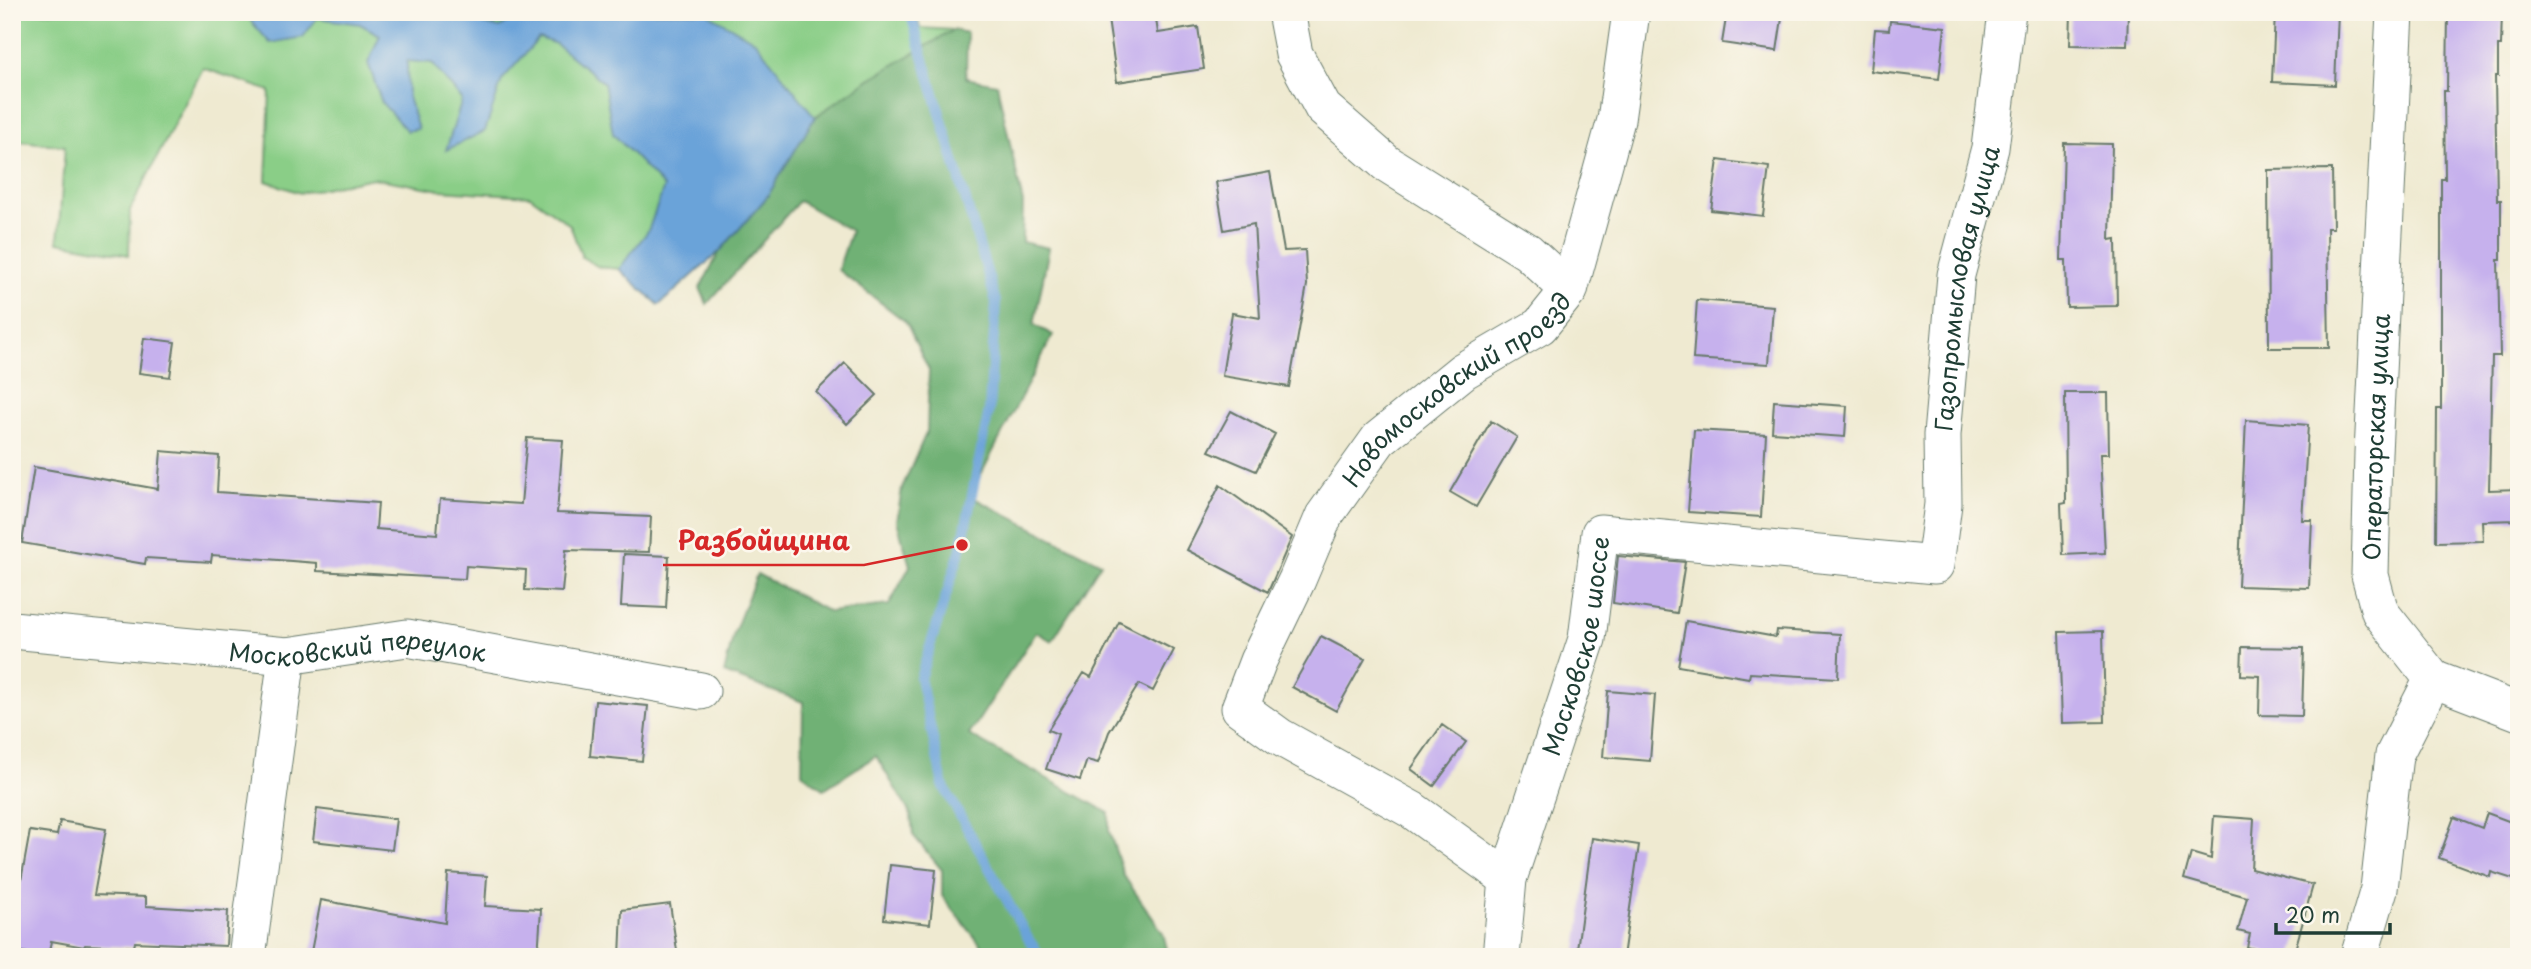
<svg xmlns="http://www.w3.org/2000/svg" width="2531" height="969" viewBox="0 0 2531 969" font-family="'Playpen Sans',sans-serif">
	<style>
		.green { fill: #8ace87; stroke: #54865e; stroke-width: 2 }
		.forest { fill: #6fb174; stroke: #477754; stroke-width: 2 }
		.water { fill: #6ba3d9; stroke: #457086; stroke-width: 2 }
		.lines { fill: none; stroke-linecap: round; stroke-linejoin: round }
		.stream { stroke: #6ba3d9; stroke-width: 10 }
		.building { fill: #c6b1ed }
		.minor-casing { stroke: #687a6b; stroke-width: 39 }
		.minor { stroke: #fff; stroke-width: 37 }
		.labels { text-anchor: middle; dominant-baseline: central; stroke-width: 5; stroke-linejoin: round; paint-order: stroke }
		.street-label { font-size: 24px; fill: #1f3d34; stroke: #fbf7ec }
		.leader { fill: none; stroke: #d62828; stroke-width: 2.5 }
		.callout-dot { fill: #d62828; stroke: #fbf7ec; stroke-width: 2.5 }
		.callout-label { font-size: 26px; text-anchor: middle; font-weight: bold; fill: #d62828; stroke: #fbf7ec; stroke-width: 5; stroke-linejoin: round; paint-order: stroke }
	</style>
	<rect width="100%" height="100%" fill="#fbf7ec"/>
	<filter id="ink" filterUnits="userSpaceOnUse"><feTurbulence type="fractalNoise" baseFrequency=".0143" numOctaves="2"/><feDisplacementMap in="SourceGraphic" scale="14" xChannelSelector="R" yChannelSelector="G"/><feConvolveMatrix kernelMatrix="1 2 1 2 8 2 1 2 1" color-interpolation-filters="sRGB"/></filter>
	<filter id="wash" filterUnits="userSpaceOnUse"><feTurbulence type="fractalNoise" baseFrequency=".00686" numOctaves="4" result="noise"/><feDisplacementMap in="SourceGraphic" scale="28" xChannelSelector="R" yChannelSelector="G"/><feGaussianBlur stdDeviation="1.57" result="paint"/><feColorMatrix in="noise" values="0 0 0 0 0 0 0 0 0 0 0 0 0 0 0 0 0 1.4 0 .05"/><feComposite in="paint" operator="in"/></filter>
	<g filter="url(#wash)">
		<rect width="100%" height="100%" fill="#efead1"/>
		<path class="green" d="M 12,12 L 916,12 L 920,28 L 954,30 L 868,80 L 815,117 L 767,197 L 720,251 L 659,305 L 619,269 L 599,267 L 582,257 L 570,225 L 530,196 L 441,190 L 373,178 L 300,193 L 266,181 L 270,91 L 203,68 L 130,210 L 129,255 L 58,242 L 65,146 L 12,140 Z"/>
		<path class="forest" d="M 954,30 L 967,33 L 966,78 L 997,84 L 1023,203 L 1022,242 L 1049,248 L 1034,325 L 1053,335 L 970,496 L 1101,563 L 1052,641 L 1036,632 L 969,735 L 1109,813 L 1109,831 L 1124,876 L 1163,933 L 1169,957 L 986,957 L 981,945 L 942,896 L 942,870 L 913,835 L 911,815 L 876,756 L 824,789 L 802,773 L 803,702 L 724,673 L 734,633 L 757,574 L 829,612 L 889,605 L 910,566 L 897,521 L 902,488 L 927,431 L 929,370 L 906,322 L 838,270 L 851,231 L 799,201 L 707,304 L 700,288 L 720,251 L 767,197 L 815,117 L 868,80 Z"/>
		<path class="water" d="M 243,12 L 440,12 L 500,28 L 519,12 L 705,12 L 755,41 L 815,117 L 767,197 L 720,251 L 659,305 L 619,269 L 648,231 L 664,187 L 613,134 L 604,83 L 556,44 L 539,38 L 502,80 L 485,131 L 446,150 L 462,100 L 432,63 L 407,61 L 408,97 L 418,129 L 407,131 L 382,103 L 368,63 L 380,35 L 360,24 L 317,18 L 303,37 L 270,43 Z"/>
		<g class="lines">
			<path class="stream" d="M 910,12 L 996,302 L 989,410 L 962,545 L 920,678 L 943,785 L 1029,940 L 1041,957"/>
		</g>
		<g id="blocks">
			<path class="building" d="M 1107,12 L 1155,12 L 1158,33 L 1198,27 L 1204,69 L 1117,82 Z
				M 1727,12 L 1783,12 L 1777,51 L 1722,43 Z
				M 2071,12 L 2128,12 L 2127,46 L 2070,45 Z
				M 2275,12 L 2338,12 L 2335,85 L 2272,82 Z
				M 2448,12 L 2502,12 L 2501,46 L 2498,46 L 2498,76 L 2495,76 L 2497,200 L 2501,200 L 2501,260 L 2498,260 L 2500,356 L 2492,356 L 2489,490 L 2519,489 L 2519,520 L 2482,521 L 2483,541 L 2436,542 L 2437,409 L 2441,409 L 2441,179 L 2445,179 L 2444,91 L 2447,91 Z
				M 1890,21 L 1945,27 L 1939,79 L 1871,71 L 1875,29 L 1889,30 Z
				M 2064,143 L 2112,144 L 2110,240 L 2116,239 L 2117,306 L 2067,307 L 2066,260 L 2061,260 Z
				M 1718,160 L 1769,167 L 1763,216 L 1711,210 Z
				M 2332,169 L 2333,228 L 2327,228 L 2329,348 L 2269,348 L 2268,170 Z
				M 1270,172 L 1284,251 L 1305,250 L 1307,285 L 1289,387 L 1222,376 L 1232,313 L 1260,318 L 1254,224 L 1224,230 L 1216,182 Z
				M 1697,300 L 1773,306 L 1769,364 L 1693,359 Z
				M 144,338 L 175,342 L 170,377 L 139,373 Z
				M 845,363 L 877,395 L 847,424 L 816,392 Z
				M 2065,393 L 2108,393 L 2109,454 L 2100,454 L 2105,553 L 2063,555 L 2061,504 L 2066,503 Z
				M 1774,401 L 1847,406 L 1845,437 L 1772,432 Z
				M 1231,411 L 1275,434 L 1256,471 L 1209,451 Z
				M 2246,420 L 2308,425 L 2302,520 L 2312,520 L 2309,588 L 2238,586 Z
				M 1491,421 L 1517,437 L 1476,507 L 1450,492 Z
				M 1694,430 L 1766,434 L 1761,517 L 1688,512 Z
				M 527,438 L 563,440 L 557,513 L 651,517 L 649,552 L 566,550 L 562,592 L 525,590 L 526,570 L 466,566 L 465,579 L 317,571 L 317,563 L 212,555 L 211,562 L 146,558 L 145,564 L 22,543 L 34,467 L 158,489 L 161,451 L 219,456 L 217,492 L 378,503 L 376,529 L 437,534 L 440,499 L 521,504 Z
				M 1220,485 L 1292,537 L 1268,592 L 1187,550 Z
				M 624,554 L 669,556 L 666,608 L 621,606 Z
				M 1618,556 L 1685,562 L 1677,613 L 1613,603 Z
				M 1686,621 L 1776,637 L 1777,630 L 1840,634 L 1838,678 L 1750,673 L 1749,678 L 1678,666 Z
				M 1119,622 L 1174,650 L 1153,691 L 1139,684 L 1109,732 L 1098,763 L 1087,760 L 1080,780 L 1046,769 L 1058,734 L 1048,730 L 1084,673 L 1091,677 Z
				M 2103,631 L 2105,722 L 2062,723 L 2059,632 Z
				M 1321,636 L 1365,659 L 1336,711 L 1292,687 Z
				M 2242,647 L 2304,648 L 2302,716 L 2259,715 L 2260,676 L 2241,675 Z
				M 1608,691 L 1655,695 L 1650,761 L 1603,757 Z
				M 595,701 L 648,706 L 642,761 L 590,756 Z
				M 1442,725 L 1466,742 L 1434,786 L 1411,769 Z
				M 317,809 L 396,819 L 392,850 L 313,841 Z
				M 2487,813 L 2519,825 L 2519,881 L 2491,872 L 2490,877 L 2439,858 L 2454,817 L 2482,828 Z
				M 2214,816 L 2254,819 L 2251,869 L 2313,885 L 2293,957 L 2285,957 L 2247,947 L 2250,934 L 2238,931 L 2247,897 L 2184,879 L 2191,853 L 2211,859 Z
				M 60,821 L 106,829 L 94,895 L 146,897 L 146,906 L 228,911 L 226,946 L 135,942 L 134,947 L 85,945 L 84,947 L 51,941 L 48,957 L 12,950 L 12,931 L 30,831 L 57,835 Z
				M 1592,838 L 1639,845 L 1623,957 L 1576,957 Z
				M 890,865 L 936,870 L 930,924 L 884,919 Z
				M 448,873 L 487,876 L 485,906 L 541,909 L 538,957 L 310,957 L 321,900 L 445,923 Z
				M 670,904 L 678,957 L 620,957 L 622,910 Z"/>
		</g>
	</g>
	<g filter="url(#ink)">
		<use href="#blocks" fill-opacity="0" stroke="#687a6b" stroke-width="2"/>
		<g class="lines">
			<g class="minor-casing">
				<g id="minor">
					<path d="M 1286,12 L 1294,54 L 1323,108 L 1386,163 L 1528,252 L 1569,290"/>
					<path id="s1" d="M 12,630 L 287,656 L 407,638 L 701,691"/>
					<path d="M 2433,679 L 2519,712"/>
					<path id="s2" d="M 1508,879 L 1412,810 L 1280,737 L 1240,708 L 1258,661 L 1297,580 L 1324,516 L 1379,439 L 1463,371 L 1540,326 L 1569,290 L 1616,120 L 1631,12"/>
					<path d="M 247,957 L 287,656"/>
					<path id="s3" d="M 1501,957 L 1508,879 L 1587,639 L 1600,533 L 1935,565 L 1943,504 L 1942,435 L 1956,275 L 1990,148 L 2007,12"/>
					<path id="s4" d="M 2359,957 L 2379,889 L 2394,755 L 2433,679 L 2380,612 L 2370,575 L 2373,453 L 2395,12"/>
				</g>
			</g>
			<use href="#minor" class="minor"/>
		</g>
	</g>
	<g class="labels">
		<g class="street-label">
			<text stroke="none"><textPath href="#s3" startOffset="1054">Газопромысловая улица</textPath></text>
			<text stroke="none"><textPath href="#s2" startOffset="714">Новомосковский проезд</textPath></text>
			<text stroke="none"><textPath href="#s4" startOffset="553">Операторская улица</textPath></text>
			<text stroke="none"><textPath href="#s3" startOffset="322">Московское шоссе</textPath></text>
			<text stroke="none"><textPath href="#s1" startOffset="348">Московский переулок</textPath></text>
		</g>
	</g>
	<path class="leader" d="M962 545L864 565H663"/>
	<circle class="callout-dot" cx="962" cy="545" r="7"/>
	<g class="callout-label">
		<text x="764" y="550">Разбойщина</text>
	</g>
	<rect width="2531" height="969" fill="none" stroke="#fbf7ec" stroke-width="42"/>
	<path d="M2276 923v10h114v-10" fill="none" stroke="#1f3d34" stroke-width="3.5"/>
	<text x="2286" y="923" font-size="21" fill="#1f3d34" stroke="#fbf7ec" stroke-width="5" paint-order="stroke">20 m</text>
</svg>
